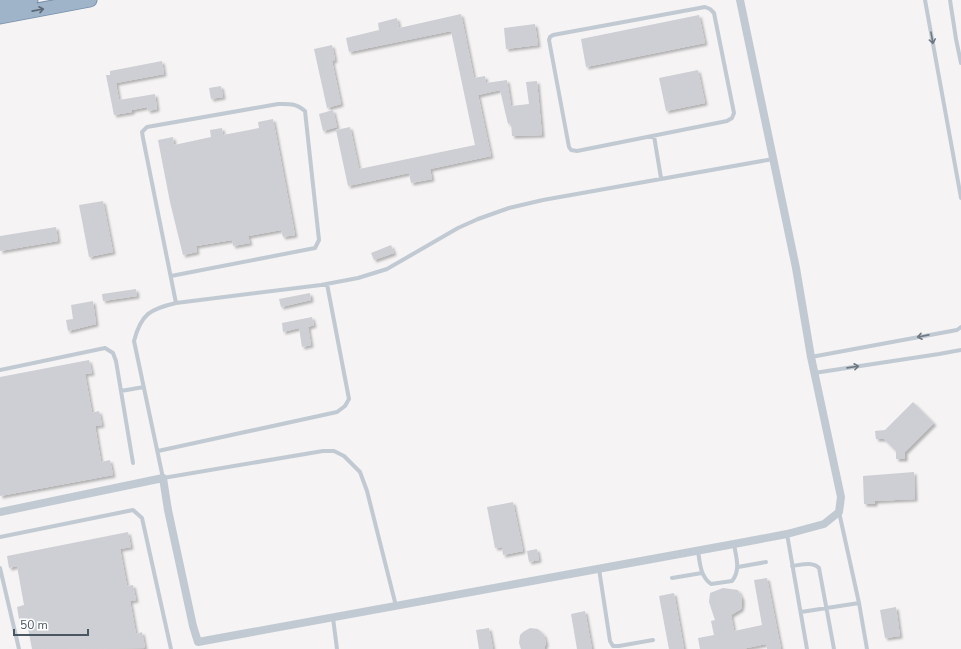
<svg xmlns="http://www.w3.org/2000/svg" width="961" height="649" viewBox="0 0 961 649" font-family="'Nunito Sans',sans-serif">
	<style>
		.building { fill: #cdcfd5; filter: url(#shadow) }
		.lines { fill: none; stroke-linecap: round; stroke-linejoin: round }
		.trunk-casing { stroke: #7690ad; stroke-width: 15 }
		.service { stroke: #c1cad2; stroke-width: 4 }
		.minor { stroke: #c1cad2; stroke-width: 8 }
		.trunk { stroke: #9fb4c9; stroke-width: 13 }
		.oneway { stroke: #5b6976 }
		.oneway2 { stroke: #6e7983 }
	</style>
	<defs>
		<filter id="shadow"><feDropShadow dx="2.5" dy="2.5" stdDeviation="1" flood-color="#0004"/></filter>
	</defs>
	<rect width="100%" height="100%" fill="#f5f3f3"/>
	<path class="building" d="M 461,14 L 474,78 L 485,76 L 486,83 L 507,80 L 511,106 L 529,104 L 526,82 L 537,81 L 542,135 L 512,136 L 511,123 L 508,124 L 500,90 L 478,95 L 491,156 L 430,169 L 432,179 L 411,183 L 409,173 L 348,186 L 336,130 L 350,127 L 359,169 L 475,145 L 451,31 L 349,52 L 346,38 L 379,30 L 378,23 L 397,18 L 399,28 Z
		M 699,15 L 705,43 L 586,67 L 581,39 Z
		M 535,24 L 538,45 L 506,49 L 504,28 Z
		M 332,45 L 335,60 L 332,61 L 341,104 L 327,108 L 314,49 Z
		M 162,61 L 164,74 L 116,83 L 119,100 L 155,94 L 157,109 L 148,111 L 147,107 L 132,110 L 132,112 L 114,115 L 106,75 L 110,75 L 110,71 Z
		M 698,70 L 705,103 L 666,111 L 659,78 Z
		M 221,86 L 223,97 L 211,99 L 209,88 Z
		M 333,110 L 337,127 L 323,131 L 319,114 Z
		M 273,119 L 295,235 L 283,237 L 281,230 L 248,236 L 250,243 L 233,246 L 232,240 L 196,246 L 197,252 L 183,255 L 170,202 L 158,140 L 173,137 L 174,145 L 211,137 L 210,130 L 222,128 L 223,135 L 259,128 L 258,122 Z
		M 103,201 L 113,252 L 89,257 L 79,205 Z
		M 56,227 L 58,241 L 0,251 L 0,236 Z
		M 391,245 L 394,253 L 374,260 L 371,253 Z
		M 136,289 L 137,296 L 103,301 L 102,294 Z
		M 310,293 L 311,300 L 281,307 L 279,299 Z
		M 93,301 L 96,324 L 68,331 L 66,320 L 73,319 L 71,305 Z
		M 312,317 L 314,325 L 308,327 L 311,345 L 302,347 L 299,328 L 283,332 L 282,323 Z
		M 89,360 L 92,373 L 85,374 L 92,413 L 99,411 L 102,425 L 95,426 L 101,462 L 110,460 L 113,475 L 0,496 L 0,377 Z
		M 913,402 L 934,423 L 905,452 L 905,459 L 896,459 L 896,451 L 884,439 L 876,439 L 875,431 L 885,430 Z
		M 914,472 L 915,499 L 875,501 L 875,504 L 864,504 L 863,476 Z
		M 513,502 L 523,551 L 503,555 L 502,547 L 495,548 L 487,507 Z
		M 128,532 L 131,547 L 120,549 L 127,586 L 133,585 L 136,600 L 130,601 L 136,634 L 142,632 L 145,648 L 32,649 L 26,618 L 19,619 L 17,607 L 24,605 L 17,566 L 9,568 L 7,556 Z
		M 537,549 L 539,560 L 529,562 L 527,551 Z
		M 767,578 L 781,649 L 767,649 L 766,644 L 742,649 L 700,649 L 698,638 L 714,635 L 711,621 L 715,620 L 709,602 L 710,593 L 723,588 L 738,590 L 742,598 L 742,604 L 741,609 L 731,615 L 734,631 L 762,625 L 754,580 Z
		M 674,593 L 684,649 L 669,649 L 659,596 Z
		M 896,607 L 900,636 L 885,638 L 880,610 Z
		M 585,611 L 592,649 L 577,649 L 571,614 Z
		M 489,628 L 493,649 L 479,649 L 476,630 Z
		M 530,628 L 538,629 L 544,635 L 546,643 L 544,649 L 521,649 L 519,643 L 520,635 L 523,632 Z"/>
	<g class="lines">
		<g class="trunk-casing">
			<path id="trunk" d="M 0,6 L 31,0
				M 0,17 L 90,0"/>
		</g>
		<path class="service" d="M 925,0 L 961,198
			M 950,0 L 956,39 L 961,63
			M 705,7 L 710,9 L 714,13 L 734,113 L 732,118 L 727,121 L 577,151 L 571,150 L 569,147 L 549,40 L 550,37 L 553,35 Z
			M 654,136 L 661,178
			M 171,276 L 315,248 L 319,240 L 305,111 C 295,103 290,104 278,104 L 147,127 L 142,132 L 143,138 L 176,303
			M 811,357 L 957,330 L 961,327
			M 0,370 L 105,348 L 113,353 L 116,361 L 133,463
			M 814,373 L 939,354 L 961,350
			M 121,391 L 144,387
			M 158,451 L 337,412 L 345,406 L 349,399 L 327,284
			M 839,512 L 859,603 L 867,649
			M 787,534 L 807,649
			M 0,537 L 133,510 L 142,518 L 171,649
			M 698,551 C 700,563 700,576 711,584 L 732,581 C 741,570 736,557 734,544
			M 792,566 C 801,565 812,561 819,568 L 834,649
			M 738,567 L 766,562
			M 0,568 L 19,649
			M 599,569 L 610,641 L 613,646 L 619,646 L 653,640
			M 672,578 L 702,573
			M 396,606 L 367,491 L 360,472 L 344,456 L 334,451 L 323,451 L 163,478 L 134,341 C 141,314 150,309 176,303 L 321,285 L 358,278 L 387,269 L 458,228 L 478,219 L 509,208 L 543,200 L 773,159
			M 801,612 L 859,603
			M 333,618 L 337,649"/>
		<path class="minor" d="M 0,512 L 163,478 L 168,510 L 193,626 L 198,642 L 734,544 L 787,534 L 824,524 L 839,512 L 841,497 L 811,357 L 796,268 L 740,0"/>
		<use href="#trunk" class="trunk"/>
	</g>
	<defs><path id="oneway-shaft" d="M-6 0H5M1.5-3L5.5 0L1.5 3" fill="none" stroke-width="1.6" stroke-linecap="round" stroke-linejoin="round"/></defs>
	<use class="oneway" href="#oneway-shaft" transform="translate(38 10) rotate(-11)"/>
	<g class="oneway2">
		<use href="#oneway-shaft" transform="translate(932 38) rotate(80)"/>
		<use href="#oneway-shaft" transform="translate(923 336) rotate(169)"/>
		<use href="#oneway-shaft" transform="translate(853 367) rotate(-8)"/>
	</g>
	<path d="M14 629v6h74v-6" fill="none" stroke="#4a5661" stroke-width="2"/>
	<text x="20" y="629" font-size="12" fill="#4a5661" stroke="#ffffff" stroke-width="3" paint-order="stroke">50 m</text>
</svg>
